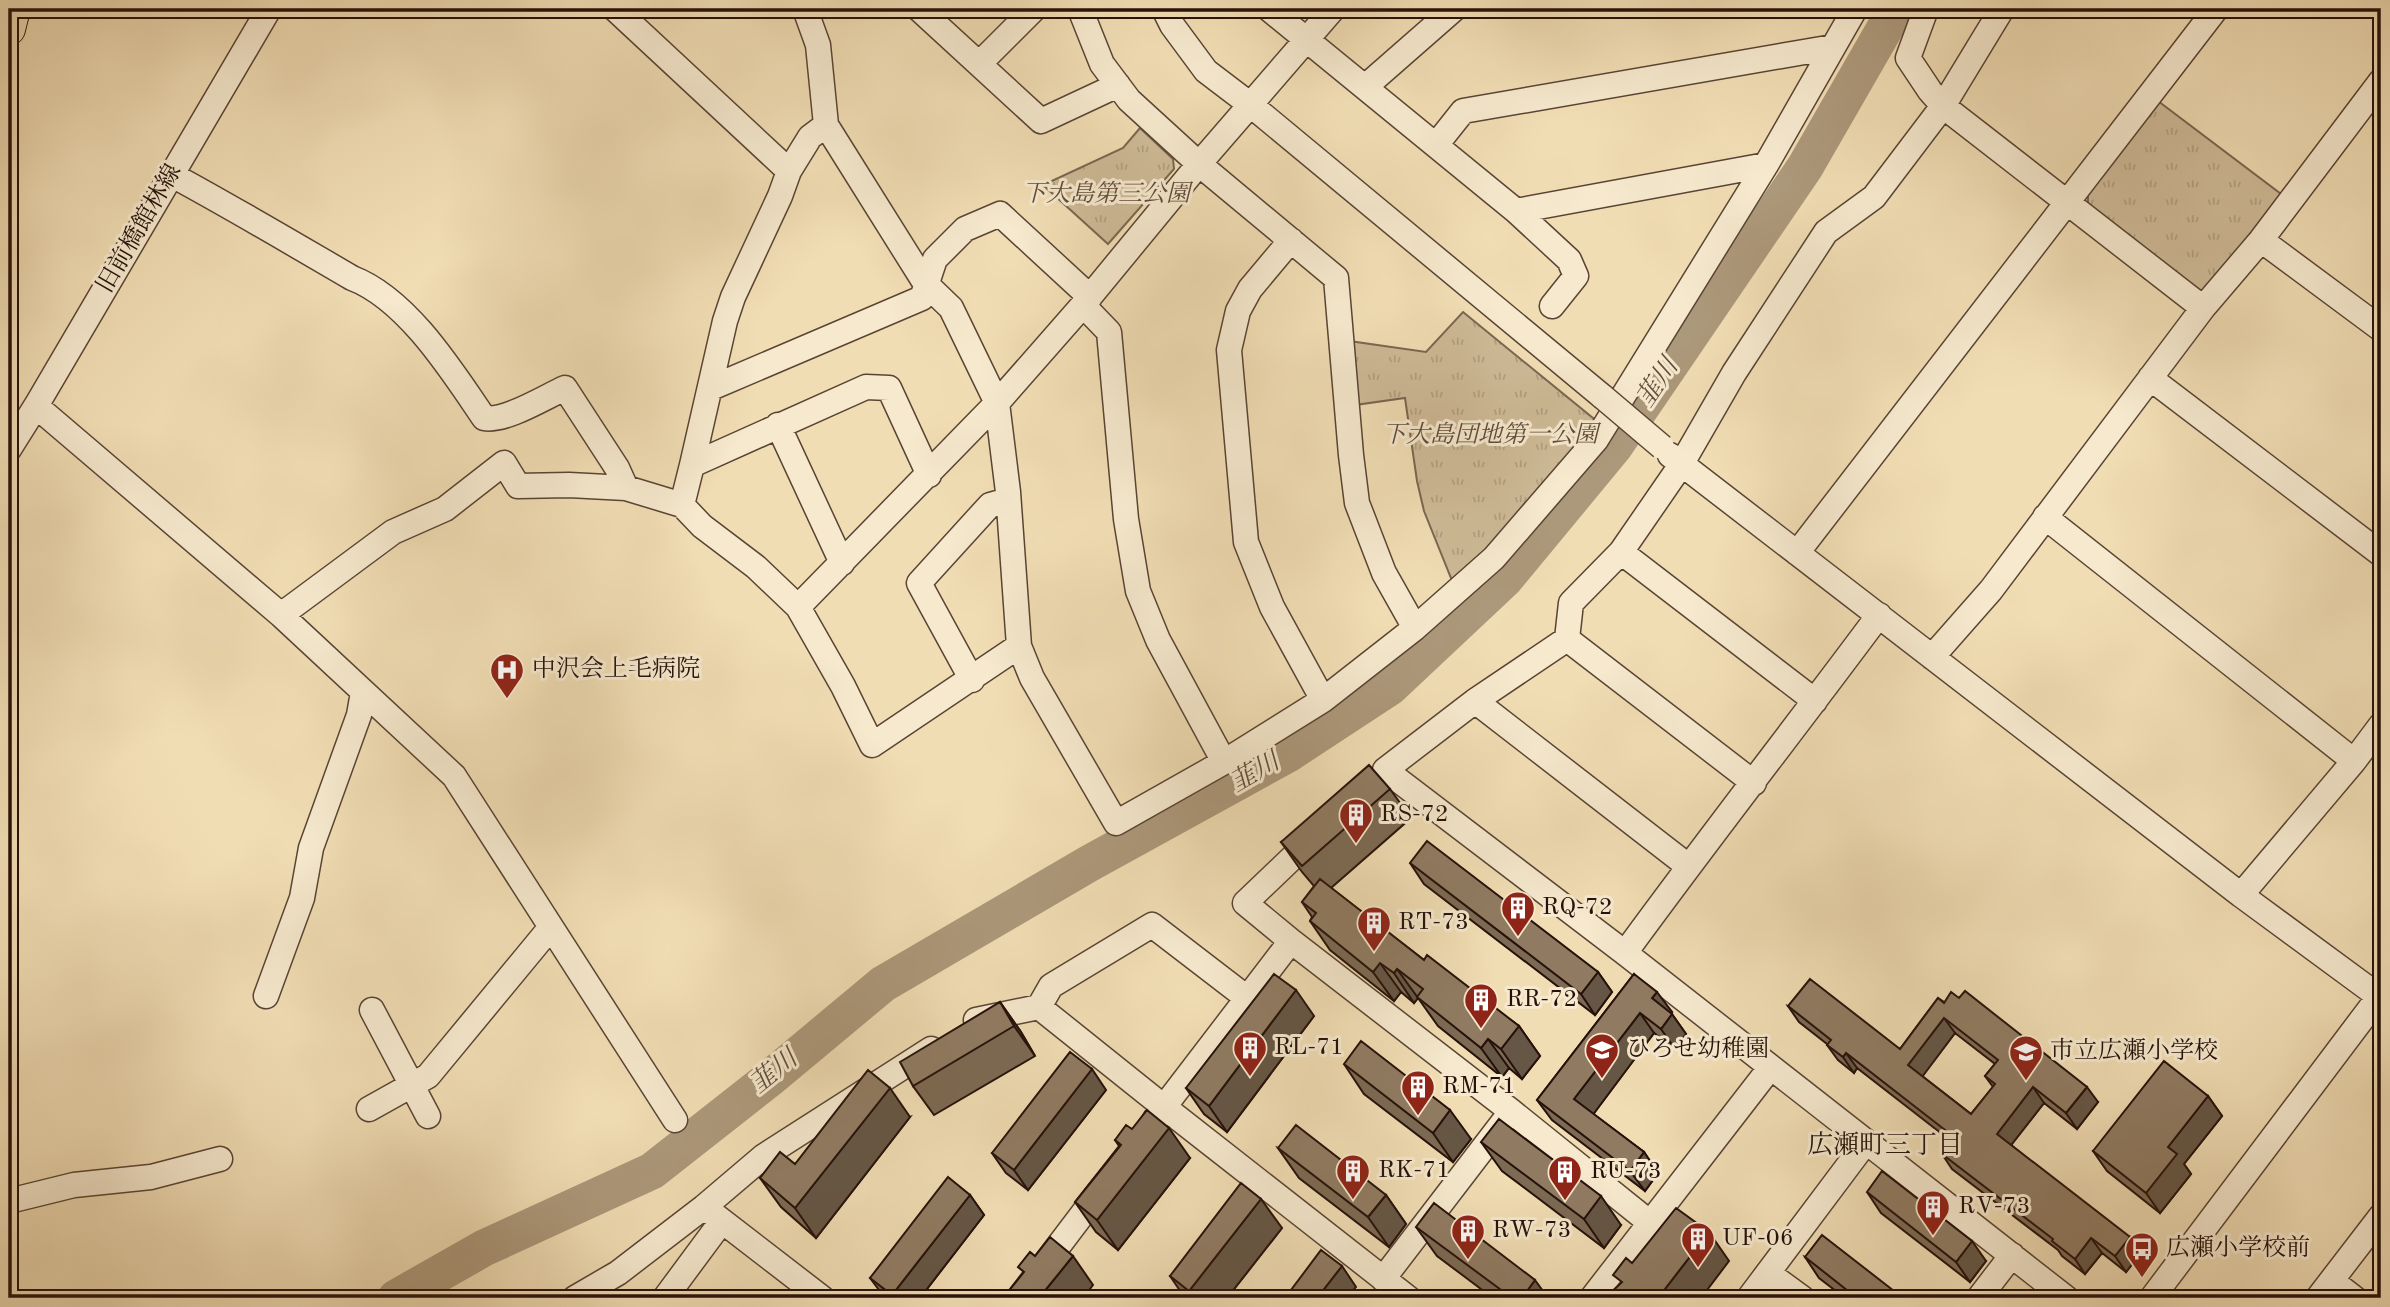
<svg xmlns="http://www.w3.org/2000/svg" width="2390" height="1307" viewBox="0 0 2390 1307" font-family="'Old Standard TT','Noto Serif JP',serif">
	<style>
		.park { fill: url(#park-tufts); stroke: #7a6650; stroke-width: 2 }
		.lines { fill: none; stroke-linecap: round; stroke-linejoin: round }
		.river { stroke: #ac987a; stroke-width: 37 }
		.minor-casing { stroke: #594434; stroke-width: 27 }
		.major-casing { stroke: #26110a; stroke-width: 34 }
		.minor { stroke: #f6e9ce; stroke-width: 24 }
		.major { stroke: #f1ddb4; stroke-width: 32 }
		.minor-bridge-casing { stroke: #594434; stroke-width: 27; stroke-linecap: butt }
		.minor-bridge { stroke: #f6e9ce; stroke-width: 24 }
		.wall { fill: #7c6a54; stroke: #26110a; stroke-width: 2; fill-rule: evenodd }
		.shaded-wall { fill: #655645; stroke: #26110a; stroke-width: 2 }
		.building { fill: #907b62; stroke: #26110a; stroke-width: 2; fill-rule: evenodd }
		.labels { text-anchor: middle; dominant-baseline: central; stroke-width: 6; stroke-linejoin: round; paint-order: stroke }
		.park-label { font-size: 24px; font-style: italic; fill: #614c3b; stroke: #f6e9ce }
		.street-label { font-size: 24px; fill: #26110a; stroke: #f6e9ce }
		.poi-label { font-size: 24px; fill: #26110a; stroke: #f6e9ce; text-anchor: start }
		.water-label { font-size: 26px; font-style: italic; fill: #624e3c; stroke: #f6e9ce }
		.neighbourhood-label { font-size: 26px; fill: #26110a; stroke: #f6e9ce }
	</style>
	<defs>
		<pattern id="park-tufts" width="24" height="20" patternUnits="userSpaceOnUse" patternTransform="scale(1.75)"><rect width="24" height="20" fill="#ceba97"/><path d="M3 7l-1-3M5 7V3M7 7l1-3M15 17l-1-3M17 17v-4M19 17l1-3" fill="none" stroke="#b19f81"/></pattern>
	</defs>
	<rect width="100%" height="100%" fill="#f1ddb4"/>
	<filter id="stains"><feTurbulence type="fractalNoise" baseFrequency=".00286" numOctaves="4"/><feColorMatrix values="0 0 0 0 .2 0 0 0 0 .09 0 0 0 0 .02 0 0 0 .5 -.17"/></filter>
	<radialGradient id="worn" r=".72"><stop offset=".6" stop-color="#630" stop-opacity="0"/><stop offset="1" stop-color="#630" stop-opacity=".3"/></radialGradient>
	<path class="park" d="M 2158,101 L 2281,194 L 2208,289 L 2197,292 L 2088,206 L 2088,190 Z
		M 1140,128 L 1173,159 L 1174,169 L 1108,244 L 1043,185 L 1123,148 Z
		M 1463,312 L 1599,423 L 1499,543 L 1453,583 L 1424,511 L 1417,481 L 1405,398 L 1355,405 L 1349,341 L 1426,352 Z"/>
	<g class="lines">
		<path class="river" d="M 396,1298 L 484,1248 L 652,1171 L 769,1079 L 883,984 L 1090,863 L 1288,754 L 1390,687 L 1505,579 L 1614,447 L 1805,167 L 1896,9"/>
		<g class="minor-casing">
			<path id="minor" d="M 615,9 L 789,171
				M 805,9 L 818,45 L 826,125 L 925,283 L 951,308 L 997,403 L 1008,492 L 1019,646
				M 919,9 L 1041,121 L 1118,85
				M 1080,9 L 1102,64 L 1129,100 L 1199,164 L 1336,278 L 1351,455 L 1357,503 L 1384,573 L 1415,628
				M 1164,9 L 1172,25 L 1206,71 L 1252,106 L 1603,397
				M 1269,9 L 1516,211 L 1766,165
				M 1333,9 L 1199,164 L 1083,305 L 997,403 L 798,607 L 843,686 L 872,745 L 1019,646 L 1032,678 L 1116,823 L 1224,762 L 1323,700 L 1415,628 L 1494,558 L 1596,440 L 1766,165 L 1855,9
				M 1926,9 L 1908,58 L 1930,91 L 1943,106 L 2203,308
				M 2002,9 L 1943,106 L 1874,197 L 1826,232 L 1734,373 L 1681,465 L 1621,552 L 1571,603 L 1567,639 L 1475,701 L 1385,770 L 1625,953 L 2066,1298
				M 979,64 L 1034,9
				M 1365,87 L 1454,9
				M 1436,145 L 1463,111 L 1833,47
				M 172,175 C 233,208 292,243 352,278 C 407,299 452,371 484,418 C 505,422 545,397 565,388 L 617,468 L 626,488
				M 1516,211 L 1569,260 L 1576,276 L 1552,306
				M 1291,240 L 1250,289 L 1238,311 L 1229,350 L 1246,542 L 1272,607 L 1323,700
				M 2261,240 L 2381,329
				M 1083,305 L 1109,332 L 1126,519 L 1138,591 L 1158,640 L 1224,762
				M 2150,378 L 2381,554
				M 711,388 L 922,298 L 935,259 L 965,229 L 1000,214 L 1090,297
				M 36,406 L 281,615 L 454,776 L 675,1120
				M 778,425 L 842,563
				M 9,449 L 36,406 L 269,9
				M 1670,455 L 2241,895 L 2381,998
				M 692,465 L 725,321 L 733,297 L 780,196 L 789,171 L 810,137 L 826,125
				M 2045,517 L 2354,761
				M 1621,552 L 1815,701
				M 1797,553 L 2216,9
				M 798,607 L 756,567 L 702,526 L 682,505 L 692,465 L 866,387 L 889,388 L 929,475
				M 281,615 L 393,532 L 445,509 L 504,463 L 518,486 L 569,485 L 626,488 L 682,505
				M 1567,639 L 1754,783
				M 1932,657 L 1991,590 L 2203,308 L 2261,240 L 2381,81
				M 972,680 L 919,583 L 990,505 L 1008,500
				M 1475,701 L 1688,866
				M 2241,895 L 2354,761 L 2381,725
				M 1291,941 L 1245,903 L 1315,836
				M 1625,953 C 1708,839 1795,728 1879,615
				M 266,996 L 302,898 L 311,848 L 359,715 L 363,692
				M 1039,1007 L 1051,986 L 1152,925 L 1247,998
				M 372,1010 L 428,1116
				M 976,1020 L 1039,1007 L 1164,1107 L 1291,941 L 1511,1111 L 1649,1222
				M 369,1109 L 428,1076 L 551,927
				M 1155,1119 L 1164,1107 L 1408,1298
				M 9,1201 L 74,1185 L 151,1177 L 220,1159
				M 704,1207 L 822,1298
				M 1768,1273 L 1802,1298
				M 1383,1279 L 1504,1121
				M 2332,1281 L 2354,1298
				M 575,1298 L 618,1273 L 704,1207 L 764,1156 L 931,1049
				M 665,1298 L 722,1221
				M 1019,1298 L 1103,1187
				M 1592,1298 L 1770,1068
				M 1749,1298 L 1866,1142
				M 1979,1298 L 2012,1255
				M 2152,1298 L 2381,994
				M 2318,1298 L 2381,1216"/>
		</g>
		<g class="major-casing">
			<path id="major" d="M 9,29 L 14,9"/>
		</g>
		<use href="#minor" class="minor"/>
		<use href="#major" class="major"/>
		<g class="minor-bridge-casing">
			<path id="minor-bridge" d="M 1603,397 L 1662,447"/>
		</g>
		<use href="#minor-bridge" class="minor-bridge"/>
	</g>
	<path class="wall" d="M 1390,789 L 1411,818 L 1331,888 L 1424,960 L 1519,1026 L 1540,1056 L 1522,1079 L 1509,1068 L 1502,1077 L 1438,1026 L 1418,998 L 1414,1003 L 1401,992 L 1394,1001 L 1330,950 L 1310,921 L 1312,917 L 1302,902 L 1314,886 L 1302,872 L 1281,842 Z
		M 1410,863 L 1598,972 L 1612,992 L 1595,1015 L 1424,884 Z
		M 1634,974 L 1672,1012 L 1671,1013 L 1686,1034 L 1675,1049 L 1654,1033 L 1593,1114 L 1644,1152 L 1658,1173 L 1645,1191 L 1552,1120 L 1537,1100 Z
		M 1938,998 L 2098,1102 L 2077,1129 L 2044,1103 L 2011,1145 L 2141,1253 L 2126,1272 L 2102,1253 L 2085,1274 L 2062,1256 L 2058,1250 L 1952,1169 L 1942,1154 L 1951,1141 L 1857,1068 L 1854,1073 L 1838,1060 L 1827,1045 L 1827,1044 L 1799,1022 L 1788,1006 L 1900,1049 ZM 1955,1033 L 1995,1064 L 1985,1076 L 1993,1087 L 1971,1114 L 1922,1076 Z
		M 1000,1002 L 1021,1032 L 1035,1056 L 934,1115 L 913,1086 Z
		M 1314,1016 L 1227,1132 L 1204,1114 L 1186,1088 Z
		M 1344,1064 L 1471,1139 L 1453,1162 L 1364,1094 Z
		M 1106,1090 L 1028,1190 L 1006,1173 L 992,1153 Z
		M 2208,1096 L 2222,1116 L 2184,1164 L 2191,1174 L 2160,1213 L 2107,1171 L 2093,1151 Z
		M 910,1117 L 816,1238 L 781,1207 L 760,1178 Z
		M 1132,1129 L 1190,1158 L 1118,1250 L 1096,1232 L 1075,1202 L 1119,1146 L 1115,1140 Z
		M 1481,1142 L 1621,1225 L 1604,1248 L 1502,1171 Z
		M 1278,1148 L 1386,1195 L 1406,1224 L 1389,1247 L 1299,1178 Z
		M 1867,1192 L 1986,1261 L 1970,1282 L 1881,1213 Z
		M 970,1195 L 984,1215 L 920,1298 L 885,1298 L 870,1278 Z
		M 1416,1227 L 1548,1298 L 1493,1298 L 1437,1256 Z
		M 1282,1228 L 1227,1298 L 1185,1298 L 1170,1276 Z
		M 1805,1257 L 1903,1298 L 1845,1298 L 1819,1278 Z"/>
	<path class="shaded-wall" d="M 1380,963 L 1401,992 L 1394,1001 L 1373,972 Z
		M 1397,969 L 1418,998 L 1414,1003 L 1394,973 Z
		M 1598,972 L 1612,992 L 1595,1015 L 1581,994 Z
		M 1296,990 L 1314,1016 L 1227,1132 L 1209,1106 Z
		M 1657,992 L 1672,1012 L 1666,1019 L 1652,998 Z
		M 1000,1002 L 1021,1032 L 1035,1056 L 1014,1026 Z
		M 1640,1013 L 1654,1033 L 1589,1120 L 1574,1099 Z
		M 1672,1014 L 1686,1034 L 1675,1049 L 1661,1029 Z
		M 1944,1018 L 1955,1033 L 1919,1081 L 1908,1065 Z
		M 1519,1026 L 1540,1056 L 1522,1079 L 1501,1049 Z
		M 1488,1039 L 1509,1068 L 1502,1077 L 1481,1048 Z
		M 1846,1053 L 1857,1068 L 1854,1073 L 1843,1057 Z
		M 1092,1069 L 1106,1090 L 1028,1190 L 1014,1170 Z
		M 2033,1087 L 2044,1103 L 2008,1149 L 1997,1134 Z
		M 2087,1087 L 2098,1102 L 2077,1129 L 2066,1113 Z
		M 890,1088 L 910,1117 L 816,1238 L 795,1208 Z
		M 2208,1096 L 2222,1116 L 2184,1164 L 2191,1174 L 2160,1213 L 2146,1193 L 2168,1147 Z
		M 1450,1110 L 1471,1139 L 1453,1162 L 1433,1133 Z
		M 1169,1128 L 1190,1158 L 1118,1250 L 1097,1220 Z
		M 1644,1152 L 1658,1173 L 1645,1191 L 1630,1171 Z
		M 970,1195 L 984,1215 L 920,1298 L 895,1298 L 892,1295 Z
		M 1386,1195 L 1406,1224 L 1389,1247 L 1368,1217 Z
		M 1601,1196 L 1621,1225 L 1604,1248 L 1584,1219 Z
		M 1261,1199 L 1282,1228 L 1227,1298 L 1194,1298 L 1189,1291 Z
		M 1709,1232 L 1729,1261 L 1701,1298 L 1658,1298 Z
		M 2130,1237 L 2141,1253 L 2126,1272 L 2115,1256 Z
		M 2091,1238 L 2102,1253 L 2085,1274 L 2075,1259 Z
		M 1972,1241 L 1986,1261 L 1970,1282 L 1956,1262 Z
		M 1073,1256 L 1093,1285 L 1083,1298 L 1039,1298 Z
		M 1342,1266 L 1356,1287 L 1347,1298 L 1317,1298 Z
		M 1535,1280 L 1548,1298 L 1522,1298 Z"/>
	<path class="building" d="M 1369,765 L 1390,789 L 1302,866 L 1281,842 Z
		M 1427,841 L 1598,972 L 1581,994 L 1410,863 Z
		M 1320,879 L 1424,960 L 1427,955 L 1519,1026 L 1501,1049 L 1488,1039 L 1481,1048 L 1417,997 L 1423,989 L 1397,969 L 1394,973 L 1380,963 L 1373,972 L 1310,921 L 1316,913 L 1302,902 Z
		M 1274,974 L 1296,990 L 1209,1106 L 1186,1088 Z
		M 1634,974 L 1657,992 L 1652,998 L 1672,1014 L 1661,1029 L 1640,1013 L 1574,1099 L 1644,1152 L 1630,1171 L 1537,1100 Z
		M 1810,979 L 1900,1049 L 1938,998 L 1944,1003 L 1951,992 L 1959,998 L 1965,991 L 2087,1087 L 2066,1113 L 2033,1087 L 1997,1134 L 2130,1237 L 2115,1256 L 2091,1238 L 2075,1259 L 2052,1241 L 2053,1239 L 1942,1154 L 1954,1137 L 1846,1053 L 1843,1057 L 1827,1045 L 1831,1040 L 1788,1006 ZM 1944,1018 L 1998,1060 L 1985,1076 L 1995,1084 L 1971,1114 L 1908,1065 Z
		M 1000,1002 L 1014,1026 L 913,1086 L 900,1062 Z
		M 1361,1041 L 1450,1110 L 1433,1133 L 1344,1064 Z
		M 1070,1052 L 1092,1069 L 1014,1170 L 992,1153 Z
		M 2164,1061 L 2208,1096 L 2168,1147 L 2177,1154 L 2146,1193 L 2093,1151 Z
		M 868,1070 L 890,1088 L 795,1208 L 760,1178 L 780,1152 L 795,1164 Z
		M 1147,1110 L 1169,1128 L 1097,1220 L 1075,1202 L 1121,1145 L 1115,1140 L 1126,1125 L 1132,1129 Z
		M 1499,1119 L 1601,1196 L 1584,1219 L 1481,1142 Z
		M 1296,1125 L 1386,1195 L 1368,1217 L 1278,1148 Z
		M 1882,1171 L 1972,1241 L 1956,1262 L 1867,1192 Z
		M 948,1177 L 970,1195 L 892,1295 L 870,1278 Z
		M 1241,1183 L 1261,1199 L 1189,1291 L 1170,1276 Z
		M 1434,1203 L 1535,1280 L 1522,1298 L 1512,1298 L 1416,1227 Z
		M 1676,1208 L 1709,1232 L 1658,1298 L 1605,1298 L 1622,1282 L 1613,1275 L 1626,1258 L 1632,1263 Z
		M 1822,1235 L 1903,1298 L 1857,1298 L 1805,1257 Z
		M 1050,1237 L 1073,1256 L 1039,1298 L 1003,1298 L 1024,1272 L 1018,1267 L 1030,1252 L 1035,1256 Z
		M 1321,1250 L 1342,1266 L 1317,1298 L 1285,1298 Z"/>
	<defs>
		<g id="hospital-pin" transform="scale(1.75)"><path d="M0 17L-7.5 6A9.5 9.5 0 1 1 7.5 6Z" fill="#8f2418" stroke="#f6e9ce"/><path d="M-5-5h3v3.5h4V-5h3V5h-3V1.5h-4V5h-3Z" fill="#fff"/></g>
		<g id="building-pin" transform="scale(1.75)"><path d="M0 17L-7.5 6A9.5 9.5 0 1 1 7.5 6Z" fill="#8f2418" stroke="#f6e9ce"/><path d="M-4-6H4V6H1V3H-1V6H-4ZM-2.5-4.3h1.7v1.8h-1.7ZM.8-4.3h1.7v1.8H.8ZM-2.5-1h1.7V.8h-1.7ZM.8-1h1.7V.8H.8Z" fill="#fff"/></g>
		<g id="school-pin" transform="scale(1.75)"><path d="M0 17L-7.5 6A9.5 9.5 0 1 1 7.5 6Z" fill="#8f2418" stroke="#f6e9ce"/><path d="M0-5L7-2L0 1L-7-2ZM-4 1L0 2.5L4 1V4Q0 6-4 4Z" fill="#fff"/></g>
		<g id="bus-pin" transform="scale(1.75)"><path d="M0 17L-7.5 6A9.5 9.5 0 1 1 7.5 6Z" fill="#8f2418" stroke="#f6e9ce"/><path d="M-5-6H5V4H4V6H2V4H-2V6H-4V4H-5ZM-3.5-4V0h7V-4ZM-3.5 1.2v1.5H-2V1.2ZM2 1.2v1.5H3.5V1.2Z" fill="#fff"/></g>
	</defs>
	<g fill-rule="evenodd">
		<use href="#hospital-pin" x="507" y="670"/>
		<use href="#building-pin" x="1356" y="815"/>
		<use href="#building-pin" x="1518" y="908"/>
		<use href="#building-pin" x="1374" y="923"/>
		<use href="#building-pin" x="1481" y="1000"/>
		<use href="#building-pin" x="1250" y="1048"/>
		<use href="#school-pin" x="1602" y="1050"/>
		<use href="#school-pin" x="2026" y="1052"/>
		<use href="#building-pin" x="1418" y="1087"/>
		<use href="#building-pin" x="1353" y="1171"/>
		<use href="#building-pin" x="1565" y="1172"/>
		<use href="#building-pin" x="1933" y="1207"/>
		<use href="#building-pin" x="1468" y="1231"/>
		<use href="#building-pin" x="1698" y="1239"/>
		<use href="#bus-pin" x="2142" y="1249"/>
	</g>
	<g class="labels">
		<g class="park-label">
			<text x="1106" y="195">下大島第三公園</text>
			<text x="1490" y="436">下大島団地第一公園</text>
		</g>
		<g class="street-label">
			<text transform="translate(140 229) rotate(-60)">旧前橋館林線</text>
		</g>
		<g class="poi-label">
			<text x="532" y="670">中沢会上毛病院</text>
			<text x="1380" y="815">RS-72</text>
			<text x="1542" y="908">RQ-72</text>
			<text x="1398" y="923">RT-73</text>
			<text x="1506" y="1000">RR-72</text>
			<text x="1274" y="1048">RL-71</text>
			<text x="1626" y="1050">ひろせ幼稚園</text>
			<text x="2050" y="1052">市立広瀬小学校</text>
			<text x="1442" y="1087">RM-71</text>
			<text x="1378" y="1171">RK-71</text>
			<text x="1590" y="1172">RU-73</text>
			<text x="1958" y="1207">RV-73</text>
			<text x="1492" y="1231">RW-73</text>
			<text x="1722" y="1239">UF-06</text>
			<text x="2166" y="1249">広瀬小学校前</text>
		</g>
		<g class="water-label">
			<text transform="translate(1658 383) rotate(-56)">韮川</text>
			<text transform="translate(1255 773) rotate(-30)">韮川</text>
			<text transform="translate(774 1072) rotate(-39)">韮川</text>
		</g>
		<g class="neighbourhood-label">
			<text x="1885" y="1146">広瀬町三丁目</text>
		</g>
	</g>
	<rect width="2390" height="1307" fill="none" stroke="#f1ddb4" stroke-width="35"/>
	<rect x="10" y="10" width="2369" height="1286" fill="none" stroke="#26110a" stroke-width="3.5"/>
	<rect x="18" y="18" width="2355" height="1272" fill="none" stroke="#26110a" stroke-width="2"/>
	<rect width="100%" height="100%" filter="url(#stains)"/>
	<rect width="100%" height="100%" fill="url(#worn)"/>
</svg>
